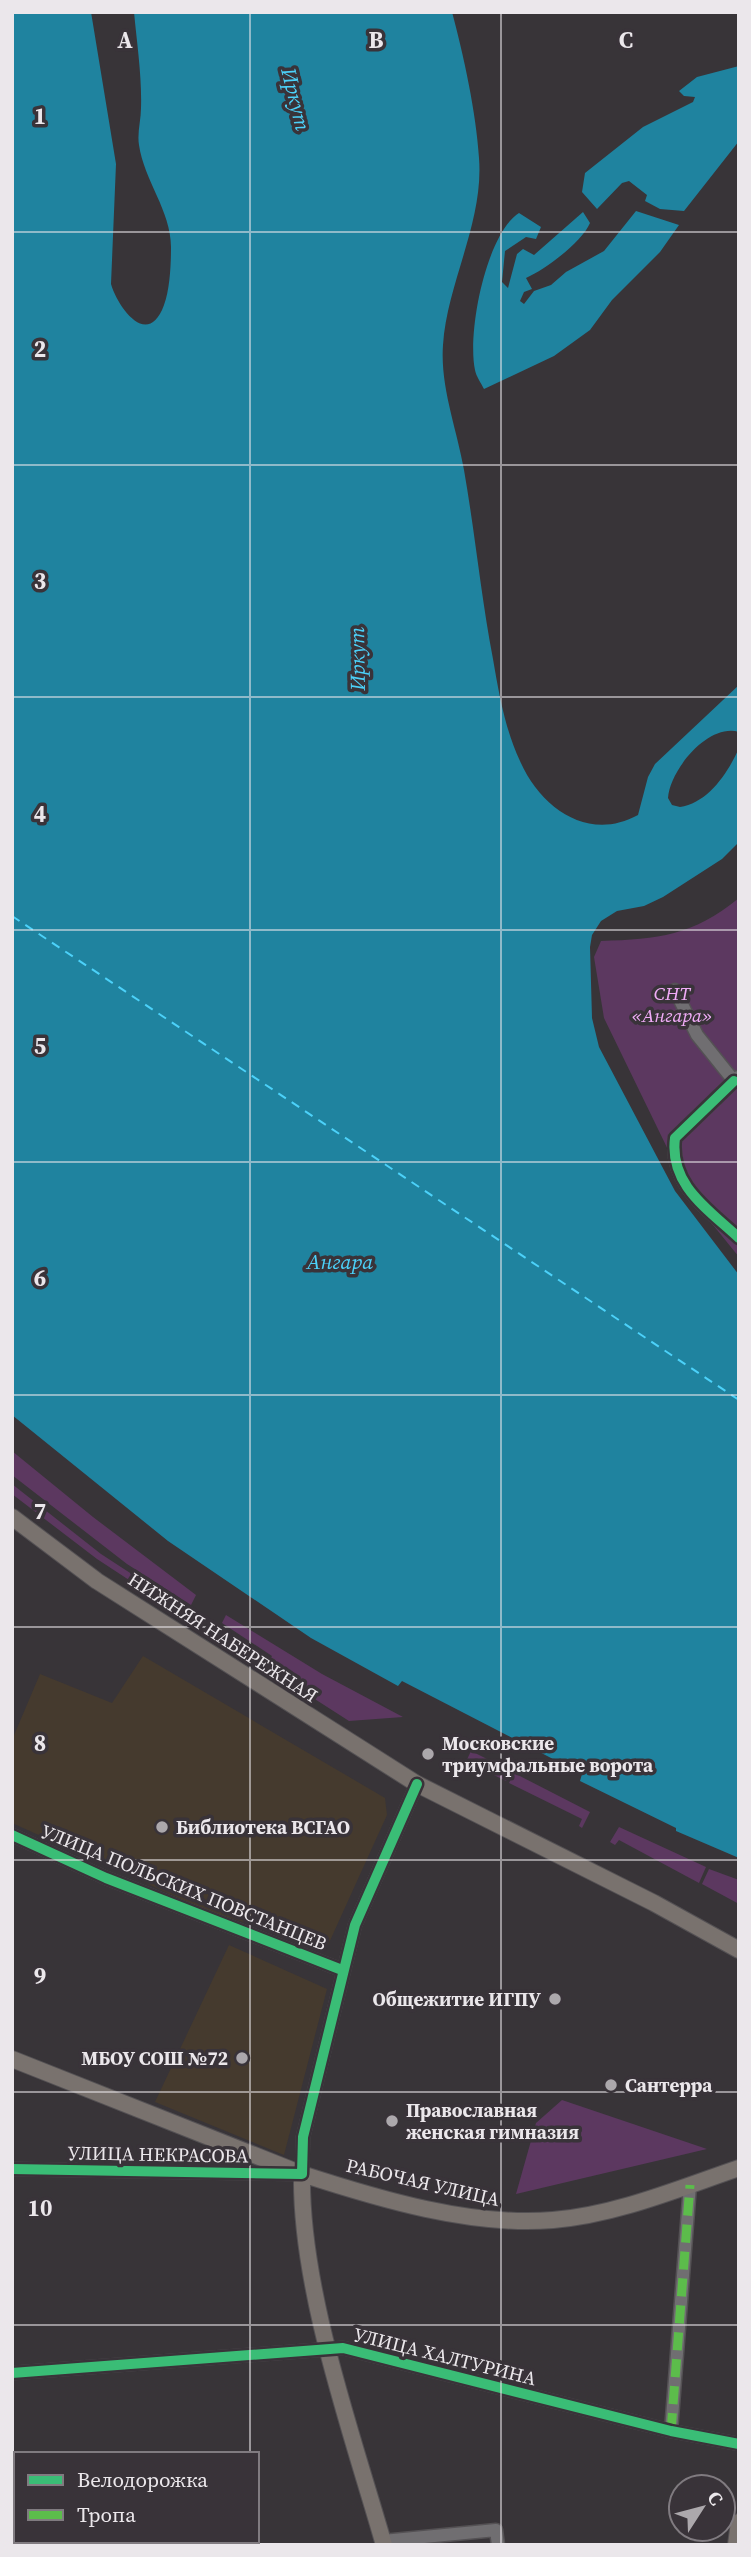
<svg xmlns="http://www.w3.org/2000/svg" width="751" height="2557" viewBox="0 0 751 2557" font-family="'Source Serif 4',serif">
	<style>
		.education { fill: #453a2e }
		.green { fill: #5c3860 }
		.water { fill: #1f839f }
		.lines { fill: none; stroke-linecap: round; stroke-linejoin: round }
		.ferry { stroke: #4cd1f9; stroke-width: 2; stroke-dasharray: 9 7; stroke-linecap: butt }
		.minor-casing { stroke: #545154; stroke-width: 15 }
		.major-casing { stroke: #545154; stroke-width: 18 }
		.minor { stroke: #706e71; stroke-width: 12 }
		.major { stroke: #79726e; stroke-width: 16 }
		.quiet { stroke: #5cbc4b; stroke-width: 9; stroke-dasharray: 18 9; stroke-linecap: butt }
		.cycleway-casing { stroke: #393339; stroke-width: 15 }
		.cycleway { stroke: #3abd76; stroke-width: 10 }
		.grid { fill: none; stroke: #ebe7eb; stroke-width: 2; stroke-opacity: 0.55 }
		.poi-dot { fill: #aca8ac; stroke: #393339; stroke-width: 2.5 }
		.labels { text-anchor: middle; dominant-baseline: central; stroke-width: 7; stroke-linejoin: round; paint-order: stroke }
		.park-label { font-size: 19px; font-style: italic; fill: #f1acf8; stroke: #393339 }
		.street-label { font-size: 19px; fill: #ebe7eb; stroke: #393339 }
		.poi-label { font-size: 19px; font-weight: bold; fill: #ebe7eb; stroke: #393339; text-anchor: start }
		.water-label { font-size: 21px; font-style: italic; fill: #4cd1f9; stroke: #393339 }
		.grid-label { font-size: 23px; text-anchor: middle; font-weight: bold; fill: #ebe7eb; stroke: #393339; stroke-width: 7; stroke-linejoin: round; paint-order: stroke }
	</style>
	<rect width="100%" height="100%" fill="#383438"/>
	<path class="education" d="M 143,1656 L 385,1798 L 387,1815 L 328,1945 L 319,1945 L 208,1911 L 12,1823 L 12,1740 L 40,1674 L 112,1703 Z
		M 229,1945 L 327,1989 L 284,2155 L 155,2102 Z"/>
	<path class="green" d="M 739,898 L 739,1257 L 692,1199 L 604,1018 L 594,957 L 601,941 C 659,939 692,936 739,898 Z
		M 12,1451 L 93,1517 L 196,1595 L 191,1605 L 127,1564 L 12,1475 Z
		M 12,1484 L 101,1554 L 187,1610 L 184,1616 L 97,1559 L 12,1494 Z
		M 226,1615 L 322,1674 L 403,1717 L 349,1721 L 215,1635 L 218,1630 L 269,1662 L 272,1656 L 222,1623 Z
		M 471,1751 L 511,1771 L 506,1781 L 472,1764 L 468,1771 L 463,1768 Z
		M 514,1773 L 590,1812 L 582,1828 L 579,1826 L 582,1819 L 509,1783 Z
		M 619,1827 L 706,1867 L 699,1883 L 619,1840 L 615,1845 L 610,1842 Z
		M 709,1869 L 739,1880 L 739,1904 L 702,1884 Z
		M 562,2100 L 707,2149 L 516,2194 L 536,2123 Z"/>
	<path class="water" d="M 12,12 L 91,12 L 116,164 L 111,284 C 118,308 148,349 164,305 C 170,289 171,264 171,247 C 171,211 144,180 139,145 C 137,133 141,120 141,108 C 142,77 137,44 134,12 L 452,12 C 464,57 476,112 479,158 C 484,222 447,283 443,345 C 440,387 457,429 464,470 C 475,533 481,596 493,659 C 499,694 505,729 520,761 C 541,809 589,842 638,815 L 648,777 L 655,764 L 739,685 L 739,732 C 708,723 670,770 668,798 L 672,805 L 680,807 C 708,803 728,773 739,748 L 739,842 L 722,859 L 663,897 L 644,906 L 617,911 L 601,921 L 592,935 L 590,947 L 592,1018 L 599,1047 L 675,1191 L 739,1275 L 739,1858 L 676,1831 L 676,1828 L 580,1781 L 582,1774 L 402,1681 L 398,1686 L 311,1638 L 168,1541 L 12,1415 Z
		M 739,66 L 739,141 L 684,211 L 660,209 L 645,201 L 647,195 L 629,181 L 622,183 L 597,209 L 582,192 L 585,173 L 643,127 L 693,102 L 695,97 L 684,96 L 679,91 L 697,77 Z
		M 636,211 L 679,225 L 660,252 L 612,300 L 590,330 L 554,356 L 484,389 C 481,383 476,376 475,370 C 467,333 486,234 519,213 L 541,227 L 536,239 L 526,237 L 505,251 L 502,282 L 508,288 L 517,254 L 523,249 L 534,255 L 583,212 L 590,223 C 582,242 546,269 526,278 L 532,289 L 524,292 L 520,301 L 524,304 L 534,291 L 551,285 L 566,272 L 604,251 Z"/>
	<g class="lines">
		<path class="ferry" d="M 12,916 L 739,1400"/>
		<g class="minor-casing">
			<path id="minor" d="M 675,990 L 697,1035 L 734,1081 L 738,1077
				M 734,1081 L 675,1138 C 669,1185 708,1209 739,1238
				M 12,1835 L 106,1878 L 342,1970
				M 12,2169 L 302,2174 L 303,2137 L 355,1925 L 417,1784
				M 12,2373 L 343,2348 L 671,2431 L 739,2444
				M 671,2431 L 690,2185
				M 383,2541 L 496,2530 L 498,2545"/>
		</g>
		<g class="major-casing">
			<path id="major" d="M 12,1517 L 97,1581 L 417,1784 L 654,1903 L 739,1950
				M 12,2059 L 302,2174 C 379,2199 472,2227 553,2220 C 616,2215 680,2188 739,2168
				M 302,2174 C 300,2289 352,2433 384,2545
				M 736,2545 L 739,2522"/>
		</g>
		<use href="#minor" class="minor"/>
		<use href="#major" class="major"/>
		<path class="quiet" d="M 671,2431 L 690,2185"/>
		<g class="cycleway-casing">
			<path id="cycleway" d="M 734,1081 L 675,1138 C 669,1185 708,1209 739,1238
				M 12,1835 L 106,1878 L 342,1970
				M 12,2169 L 302,2174 L 303,2137 L 355,1925 L 417,1784
				M 12,2373 L 343,2348 L 671,2431 L 739,2444"/>
		</g>
		<use href="#cycleway" class="cycleway"/>
	</g>
	<path class="grid" d="M 250,12 L 250,2454M 501,12 L 501,2545M 12,232 L 739,232M 12,465 L 739,465M 12,697 L 739,697M 12,930 L 739,930M 12,1162 L 739,1162M 12,1395 L 739,1395M 12,1627 L 739,1627M 12,1860 L 739,1860M 12,2092 L 739,2092M 12,2325 L 739,2325M 250,2541 L 250,2545"/>
	<g class="poi-dot">
		<circle cx="428" cy="1754" r="7"/>
		<circle cx="162" cy="1827" r="7"/>
		<circle cx="555" cy="1999" r="7"/>
		<circle cx="242" cy="2058" r="7"/>
		<circle cx="611" cy="2085" r="7"/>
		<circle cx="392" cy="2121" r="7"/>
	</g>
	<g class="labels">
		<g class="park-label">
			<text x="672" y="993">СНТ<tspan x="672" dy="22">«Ангара»</tspan></text>
		</g>
		<g class="street-label">
			<text transform="translate(223 1637) rotate(33)">НИЖНЯЯ НАБЕРЕЖНАЯ</text>
			<text transform="translate(184 1887) rotate(22)">УЛИЦА ПОЛЬСКИХ ПОВСТАНЦЕВ</text>
			<text transform="translate(158 2154) rotate(1)">УЛИЦА НЕКРАСОВА</text>
			<text transform="translate(423 2182) rotate(13)">РАБОЧАЯ УЛИЦА</text>
			<text transform="translate(445 2356) rotate(14)">УЛИЦА ХАЛТУРИНА</text>
		</g>
		<g class="poi-label">
			<text x="442" y="1743">Московские<tspan x="442" dy="22">триумфальные ворота</tspan></text>
			<text x="176" y="1827">Библиотека ВСГАО</text>
			<text x="541" y="1999" text-anchor="end">Общежитие ИГПУ</text>
			<text x="228" y="2058" text-anchor="end">МБОУ СОШ №72</text>
			<text x="625" y="2085">Сантерра</text>
			<text x="406" y="2110">Православная<tspan x="406" dy="22">женская гимназия</tspan></text>
		</g>
		<g class="water-label">
			<text transform="translate(296 99) rotate(76)">Иркут</text>
			<text transform="translate(357 659) rotate(-91)">Иркут</text>
			<text x="340" y="1261">Ангара</text>
		</g>
	</g>
	<g class="grid-label">
		<text x="125" y="48">A</text>
		<text x="376" y="48">B</text>
		<text x="626" y="48">C</text>
		<text x="40" y="124">1</text>
		<text x="40" y="357">2</text>
		<text x="40" y="589">3</text>
		<text x="40" y="822">4</text>
		<text x="40" y="1054">5</text>
		<text x="40" y="1286">6</text>
		<text x="40" y="1519">7</text>
		<text x="40" y="1751">8</text>
		<text x="40" y="1984">9</text>
		<text x="40" y="2216">10</text>
	</g>
	<rect width="751" height="2557" fill="none" stroke="#ebe7eb" stroke-width="28"/>
	<rect x="14" y="2452" width="245" height="91" fill="#393339" stroke="#807b80" stroke-width="2"/>
	<rect x="28" y="2475" width="35" height="10" fill="#3abd76" stroke="#807b80" stroke-width="2"/>
	<text x="77" y="2487" font-size="21" fill="#ebe7eb">Велодорожка</text>
	<rect x="28" y="2510" width="35" height="10" fill="#5cbc4b" stroke="#807b80" stroke-width="2"/>
	<text x="77" y="2522" font-size="21" fill="#ebe7eb">Тропа</text>
	<g transform="translate(702 2508) rotate(54)"><circle r="33" fill="#393339" stroke="#807b80" stroke-width="2"/>
	<path d="M0-5L12 26L0 18L-12 26Z" fill="#aca8ac"/>
	<text y="-10" font-size="19" font-weight="bold" text-anchor="middle" fill="#ebe7eb">С</text>
	</g>
</svg>
